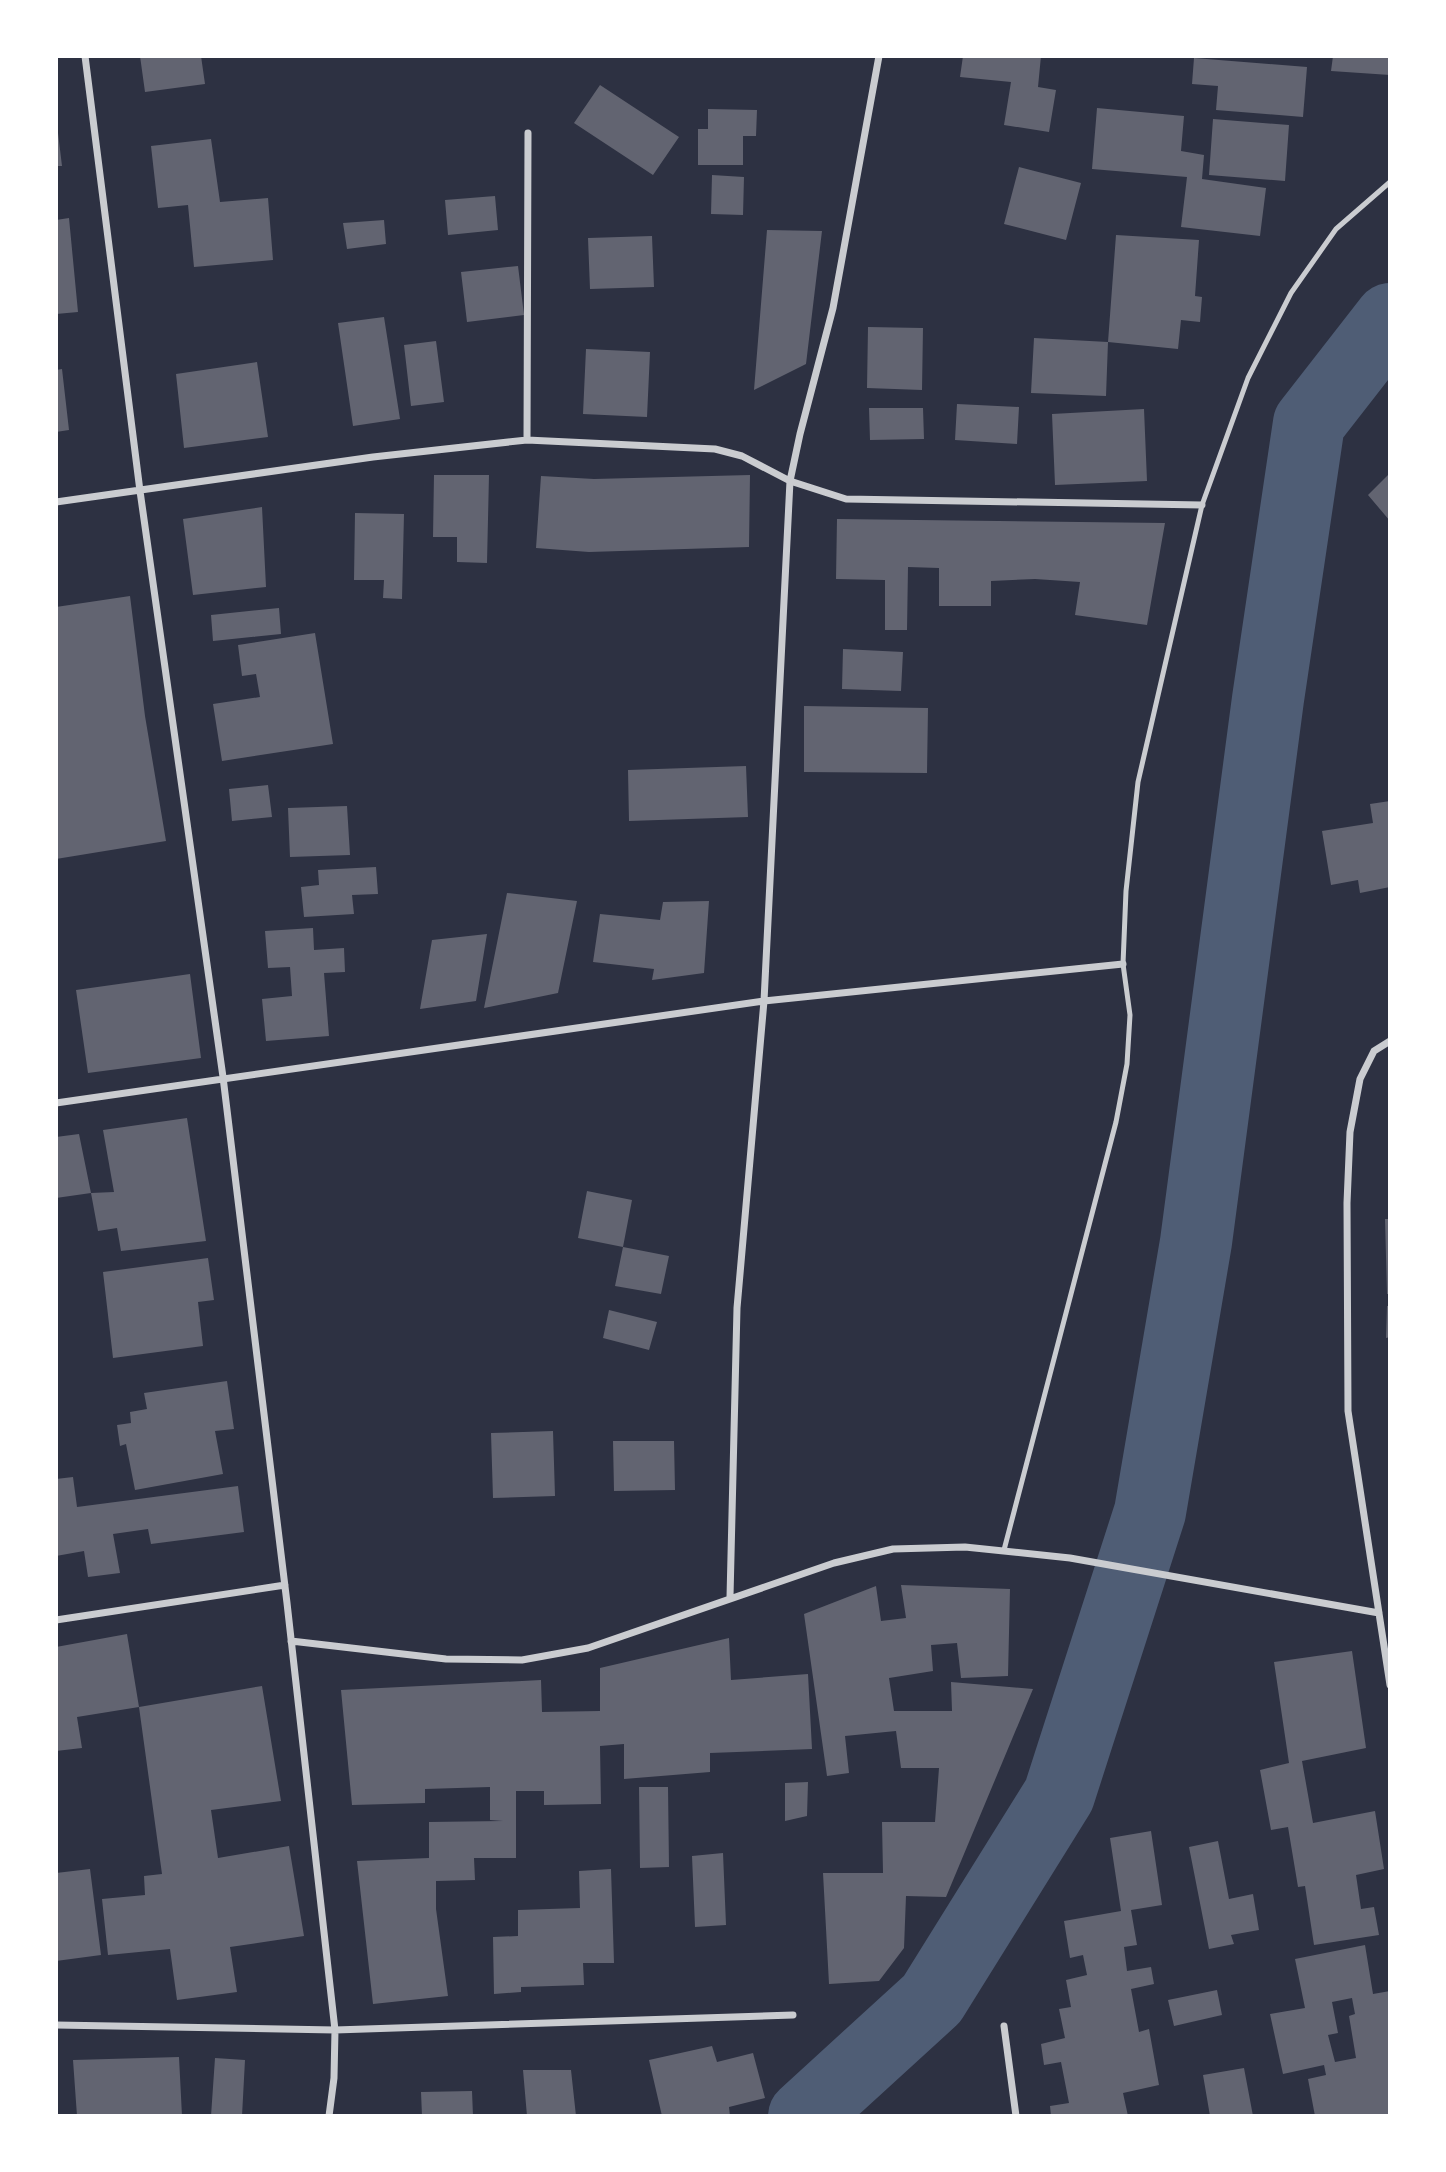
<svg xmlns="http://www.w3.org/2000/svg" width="1446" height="2172" viewBox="0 0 1446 2172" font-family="'Varela Round',sans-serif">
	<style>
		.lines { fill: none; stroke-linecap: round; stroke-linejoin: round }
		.river { stroke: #4f5d75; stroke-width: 72 }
		.building { fill: #626471; fill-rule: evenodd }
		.service { stroke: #caccd0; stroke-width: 5 }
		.minor { stroke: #caccd0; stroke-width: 7 }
	</style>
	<rect width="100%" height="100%" fill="#2d3142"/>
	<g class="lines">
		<path class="river" d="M 804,2116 L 932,1999 L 1059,1795 L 1150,1512 L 1196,1242 L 1268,699 L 1309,423 L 1390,319"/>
	</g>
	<path class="building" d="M 140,56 L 201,56 L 205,84 L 145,92 Z
		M 963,56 L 1041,56 L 1038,87 L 1056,90 L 1049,132 L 1004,125 L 1011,82 L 960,77 Z
		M 1333,56 L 1390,56 L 1390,75 L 1331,71 Z
		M 1194,58 L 1307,67 L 1303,117 L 1216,110 L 1218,86 L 1192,84 Z
		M 600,85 L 679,137 L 653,175 L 574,123 Z
		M 1097,108 L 1184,116 L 1181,151 L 1204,155 L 1202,179 L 1266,188 L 1260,236 L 1181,227 L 1187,177 L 1092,169 Z
		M 708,109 L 757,110 L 756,136 L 743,136 L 743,165 L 698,165 L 698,129 L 708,129 Z
		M 1213,119 L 1289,125 L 1285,181 L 1209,175 Z
		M 56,133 L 58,133 L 62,166 L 56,166 Z
		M 211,139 L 220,202 L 268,198 L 273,260 L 194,267 L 188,205 L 158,208 L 151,146 Z
		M 1019,167 L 1081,183 L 1066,240 L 1004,224 Z
		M 712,175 L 744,177 L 743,215 L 711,214 Z
		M 495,196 L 498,230 L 448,235 L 445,200 Z
		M 69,218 L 78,312 L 56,314 L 56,220 Z
		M 384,220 L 386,244 L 347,249 L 343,223 Z
		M 767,230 L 822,231 L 806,364 L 754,390 Z
		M 1116,235 L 1199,240 L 1195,296 L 1202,297 L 1200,322 L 1181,320 L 1178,349 L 1108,342 L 1106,396 L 1031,393 L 1034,338 L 1108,342 Z
		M 652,236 L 654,287 L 590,289 L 588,238 Z
		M 518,266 L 524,315 L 467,322 L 461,272 Z
		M 384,317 L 400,419 L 353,426 L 338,323 Z
		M 868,327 L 923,328 L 922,390 L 867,388 Z
		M 436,341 L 444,402 L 411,406 L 404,345 Z
		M 586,349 L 650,352 L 647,417 L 583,414 Z
		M 257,362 L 268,437 L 184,448 L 176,374 Z
		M 62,369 L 69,430 L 56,432 L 56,370 Z
		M 957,404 L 1019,407 L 1017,444 L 955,440 Z
		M 869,408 L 923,408 L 924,439 L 870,440 Z
		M 1144,409 L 1147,481 L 1055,485 L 1052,414 Z
		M 1390,473 L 1390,521 L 1368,495 Z
		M 434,475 L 489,475 L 487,563 L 457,562 L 457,537 L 433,537 Z
		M 750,475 L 749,547 L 589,552 L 536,548 L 541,476 L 594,479 Z
		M 262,507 L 266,587 L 193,595 L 183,519 Z
		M 355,513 L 404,514 L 402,599 L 383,598 L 384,580 L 354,580 Z
		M 837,519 L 1165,523 L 1147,625 L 1075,615 L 1080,582 L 1035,579 L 991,581 L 991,606 L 939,606 L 939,568 L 908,567 L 907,630 L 885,630 L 885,580 L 836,579 Z
		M 130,596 L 145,716 L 166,841 L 56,859 L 56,607 Z
		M 279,608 L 281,634 L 213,641 L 211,615 Z
		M 315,633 L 333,744 L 222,761 L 213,704 L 260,697 L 256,674 L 242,676 L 238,645 Z
		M 843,649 L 903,652 L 901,691 L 842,689 Z
		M 804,706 L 928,708 L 927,773 L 804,772 Z
		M 746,766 L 748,817 L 629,821 L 628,770 Z
		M 268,785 L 272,817 L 232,821 L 229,789 Z
		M 1390,801 L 1390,887 L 1360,893 L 1358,880 L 1331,885 L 1322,831 L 1373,823 L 1370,804 Z
		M 347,806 L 350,855 L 290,857 L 288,808 Z
		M 376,867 L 378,894 L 352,895 L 354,914 L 304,917 L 301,887 L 319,885 L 318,870 Z
		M 507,893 L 577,901 L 558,993 L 484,1008 Z
		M 709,901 L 704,973 L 652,980 L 654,969 L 593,962 L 600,914 L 660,920 L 663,902 Z
		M 313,928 L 314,950 L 344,948 L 345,972 L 324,973 L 329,1036 L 266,1041 L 262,999 L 292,996 L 290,967 L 268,968 L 265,931 Z
		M 487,934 L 476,1001 L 420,1009 L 432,940 Z
		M 190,974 L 201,1058 L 88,1073 L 76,990 Z
		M 187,1118 L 206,1241 L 121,1251 L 117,1228 L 98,1231 L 91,1193 L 114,1192 L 103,1130 Z
		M 79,1134 L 91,1193 L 56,1198 L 56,1137 Z
		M 587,1191 L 632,1200 L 623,1247 L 578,1238 Z
		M 1385,1219 L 1390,1219 L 1390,1294 L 1387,1294 Z
		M 623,1247 L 669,1256 L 661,1294 L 615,1286 Z
		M 208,1258 L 214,1300 L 198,1302 L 203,1346 L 113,1358 L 103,1272 Z
		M 1387,1306 L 1390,1306 L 1390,1337 L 1386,1338 Z
		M 609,1310 L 657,1322 L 649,1350 L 603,1338 Z
		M 227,1381 L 234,1429 L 215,1431 L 223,1474 L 135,1490 L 126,1444 L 120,1446 L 117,1425 L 131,1423 L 130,1412 L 147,1409 L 144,1393 Z
		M 553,1431 L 555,1496 L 493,1498 L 491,1433 Z
		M 613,1441 L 674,1441 L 675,1490 L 614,1491 Z
		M 73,1477 L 77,1507 L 238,1486 L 244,1532 L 151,1544 L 148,1529 L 113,1534 L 120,1573 L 88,1577 L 84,1551 L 56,1556 L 56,1479 Z
		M 901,1585 L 1010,1589 L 1008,1676 L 961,1678 L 957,1643 L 931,1645 L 933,1671 L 889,1678 L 894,1711 L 952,1711 L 951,1682 L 1033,1689 L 946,1897 L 906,1896 L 904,1948 L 879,1981 L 829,1984 L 823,1873 L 883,1873 L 882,1822 L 935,1822 L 939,1768 L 901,1768 L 896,1731 L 845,1736 L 849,1773 L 827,1776 L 804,1614 L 876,1586 L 881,1621 L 906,1618 Z
		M 127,1634 L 139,1707 L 77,1717 L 82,1748 L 56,1751 L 56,1647 Z
		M 729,1638 L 731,1680 L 808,1674 L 812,1749 L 710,1753 L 710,1772 L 624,1779 L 624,1744 L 600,1746 L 601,1804 L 544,1805 L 544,1791 L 516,1791 L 516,1858 L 474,1858 L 475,1880 L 436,1881 L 436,1909 L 448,1996 L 373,2004 L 357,1861 L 429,1858 L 429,1822 L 503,1821 L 490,1820 L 490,1787 L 425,1789 L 425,1803 L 352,1805 L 341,1690 L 541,1680 L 542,1712 L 600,1711 L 600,1668 Z
		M 1352,1651 L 1366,1748 L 1302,1761 L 1313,1823 L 1375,1811 L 1384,1869 L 1356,1875 L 1361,1909 L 1374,1907 L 1379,1935 L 1314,1945 L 1305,1886 L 1298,1887 L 1288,1827 L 1271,1830 L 1260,1770 L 1289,1763 L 1274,1662 Z
		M 262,1686 L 281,1801 L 211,1810 L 218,1858 L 289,1846 L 304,1936 L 230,1947 L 237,1992 L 177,2000 L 170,1949 L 108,1955 L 102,1899 L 145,1895 L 144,1876 L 162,1874 L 139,1707 Z
		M 808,1782 L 807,1816 L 785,1821 L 785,1783 Z
		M 639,1787 L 668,1787 L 669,1867 L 640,1868 Z
		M 1151,1831 L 1162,1905 L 1131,1910 L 1137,1945 L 1124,1947 L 1127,1971 L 1151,1967 L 1154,1984 L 1131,1989 L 1139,2032 L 1149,2029 L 1159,2085 L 1123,2093 L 1128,2116 L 1051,2116 L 1050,2106 L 1069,2103 L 1061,2062 L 1044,2065 L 1041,2044 L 1065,2038 L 1059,2009 L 1071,2007 L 1066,1980 L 1087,1975 L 1083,1955 L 1070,1958 L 1064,1921 L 1121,1911 L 1110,1838 Z
		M 1218,1841 L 1229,1899 L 1253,1894 L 1259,1930 L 1231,1935 L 1234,1944 L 1209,1949 L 1189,1847 Z
		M 723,1853 L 726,1925 L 695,1927 L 692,1856 Z
		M 90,1869 L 101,1955 L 56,1961 L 56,1873 Z
		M 611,1869 L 614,1963 L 583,1963 L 584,1985 L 521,1987 L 521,1992 L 494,1994 L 493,1937 L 518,1936 L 518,1910 L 580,1908 L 579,1871 Z
		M 1365,1945 L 1373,1994 L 1390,1991 L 1390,2116 L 1315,2116 L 1308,2079 L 1326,2075 L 1324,2065 L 1283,2074 L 1270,2014 L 1305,2008 L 1295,1959 ZM 1352,1998 L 1355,2014 L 1349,2016 L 1356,2058 L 1335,2062 L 1328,2035 L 1338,2033 L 1332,2002 Z
		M 1217,1990 L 1222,2015 L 1174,2026 L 1168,2000 Z
		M 712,2046 L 717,2062 L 753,2053 L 765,2098 L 729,2107 L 730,2116 L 662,2116 L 649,2060 Z
		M 179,2057 L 182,2116 L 77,2116 L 73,2060 Z
		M 215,2058 L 245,2060 L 242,2116 L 211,2116 Z
		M 1244,2068 L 1253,2116 L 1210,2116 L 1203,2075 Z
		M 523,2070 L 571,2070 L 576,2116 L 527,2116 Z
		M 472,2091 L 473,2116 L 422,2116 L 421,2092 Z"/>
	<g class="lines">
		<path class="service" d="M 1004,1550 L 1116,1122 L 1127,1064 L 1130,1015 L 1123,964 L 1126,891 L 1138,782 L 1202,505 L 1248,378 L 1291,293 L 1336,229 L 1390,182"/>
		<path class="minor" d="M 85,56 L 140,491 L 223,1077 L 287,1603 L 335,2030 L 334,2078 L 329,2116
			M 527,440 L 528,133
			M 56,502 L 373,457 L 527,440 L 715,449 L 742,456 L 790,481 L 846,499 L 1202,505
			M 1390,1041 L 1374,1051 L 1360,1079 L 1350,1132 L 1347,1203 L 1348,1411 L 1390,1685
			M 56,1103 L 764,1001 L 1123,964
			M 730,1597 L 737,1308 L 764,1001 L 790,481 L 800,434 L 833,308 L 879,56
			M 56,1620 L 285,1585
			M 291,1641 L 446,1659 L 522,1660 L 588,1648 L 834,1563 L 893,1549 L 965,1547 L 1070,1558 L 1379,1613
			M 56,2025 L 335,2030 L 793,2015
			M 1004,2026 L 1016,2116"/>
	</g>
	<rect width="1446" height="2172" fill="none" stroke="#ffffff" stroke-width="116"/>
</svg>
